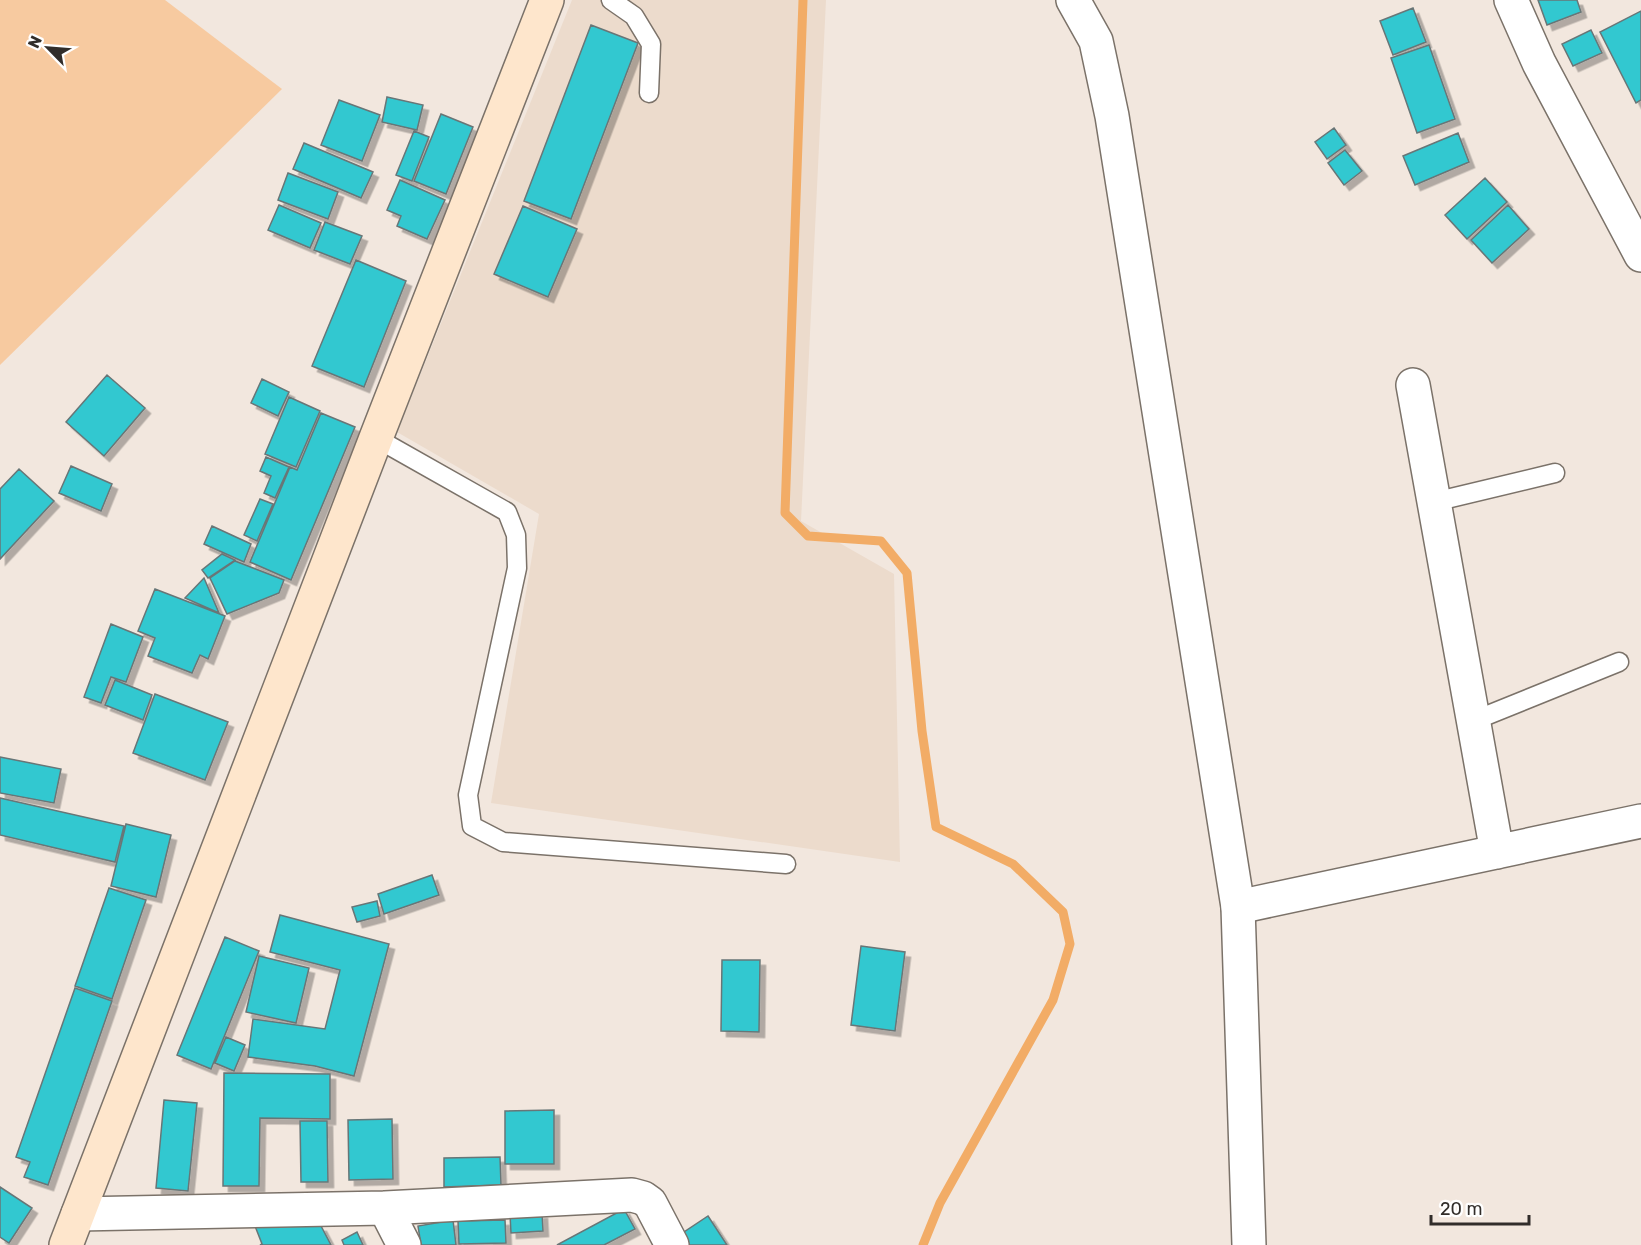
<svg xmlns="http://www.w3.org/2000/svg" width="1641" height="1245" viewBox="0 0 1641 1245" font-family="Rubik,sans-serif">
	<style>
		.built { fill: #ecdbcc }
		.green { fill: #f7caa0 }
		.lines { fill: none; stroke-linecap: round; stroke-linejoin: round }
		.stream { stroke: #f2ac66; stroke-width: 9 }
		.building { fill: #30c8d0; stroke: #687677; stroke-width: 1.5; filter: url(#shadow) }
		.service-casing { stroke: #7b7269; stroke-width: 21 }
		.minor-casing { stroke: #7b7269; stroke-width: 36 }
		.tertiary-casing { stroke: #7b7269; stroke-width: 36 }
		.secondary-casing { stroke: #7b7269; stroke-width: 36 }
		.service { stroke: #fff; stroke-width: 18 }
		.minor { stroke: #fff; stroke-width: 33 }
		.tertiary { stroke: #fff; stroke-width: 33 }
		.secondary { stroke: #fee6cc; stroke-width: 33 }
	</style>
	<defs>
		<filter id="shadow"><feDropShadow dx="5.5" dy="5.5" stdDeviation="0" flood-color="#0004"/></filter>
	</defs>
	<rect width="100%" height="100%" fill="#f2e7de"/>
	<path class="built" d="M 572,0 L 826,0 L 801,521 L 894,574 L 900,862 L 491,803 L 539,514 L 397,432 Z"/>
	<path class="green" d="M 0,0 L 165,0 L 282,89 L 0,365 Z"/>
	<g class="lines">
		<path class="stream" d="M 803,0 L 785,513 L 808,536 L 881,541 L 907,573 L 922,731 L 936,827 L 1013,864 L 1063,912 L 1070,944 L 1053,1000 L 940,1203 L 923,1245"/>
	</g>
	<path class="building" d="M 1538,0 L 1577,0 L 1581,12 L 1547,25 Z
		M 1413,8 L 1426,42 L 1393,55 L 1380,21 Z
		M 1641,11 L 1641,100 L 1636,103 L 1600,32 Z
		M 591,25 L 638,43 L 571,219 L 524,201 Z
		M 1591,30 L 1602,53 L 1573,66 L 1562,44 Z
		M 1429,45 L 1455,119 L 1417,133 L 1391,58 Z
		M 387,97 L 423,105 L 417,130 L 382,122 Z
		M 339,100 L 380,115 L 362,161 L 321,145 Z
		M 441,114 L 473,127 L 446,194 L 414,181 Z
		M 1334,128 L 1346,145 L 1327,159 L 1315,142 Z
		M 414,131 L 429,137 L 412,181 L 396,175 Z
		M 1458,133 L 1469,162 L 1415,185 L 1403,156 Z
		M 304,143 L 373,172 L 361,198 L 293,169 Z
		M 1345,150 L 1362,171 L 1344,185 L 1328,163 Z
		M 288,173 L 338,192 L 328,219 L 278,200 Z
		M 1485,178 L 1507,202 L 1467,239 L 1445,215 Z
		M 400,180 L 445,200 L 427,239 L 397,226 L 401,216 L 387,210 Z
		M 279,205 L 321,223 L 310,248 L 268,230 Z
		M 1508,205 L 1529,229 L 1492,263 L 1471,240 Z
		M 523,206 L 577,229 L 548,297 L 494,274 Z
		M 325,222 L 362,236 L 350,264 L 314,250 Z
		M 356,260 L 406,281 L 364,387 L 312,366 Z
		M 107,375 L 145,408 L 104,456 L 66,422 Z
		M 262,379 L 289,392 L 278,416 L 251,403 Z
		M 289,397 L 320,411 L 296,467 L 265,454 Z
		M 321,413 L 355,427 L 291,580 L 250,562 L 290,467 L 297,470 Z
		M 266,457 L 289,467 L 275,498 L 264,493 L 271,476 L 260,471 Z
		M 71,466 L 112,484 L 101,511 L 59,493 Z
		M 19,469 L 54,501 L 0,559 L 0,489 Z
		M 260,499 L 273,504 L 257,541 L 244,535 Z
		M 212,526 L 251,544 L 244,562 L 204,544 Z
		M 222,554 L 235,560 L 208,578 L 202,570 Z
		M 235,561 L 284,580 L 279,593 L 227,614 L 210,578 Z
		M 204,578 L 219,613 L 185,598 Z
		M 155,589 L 225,616 L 208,659 L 200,655 L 192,673 L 148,656 L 155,638 L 138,631 Z
		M 111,624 L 143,637 L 126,682 L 111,677 L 101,703 L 84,697 Z
		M 115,680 L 152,695 L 143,720 L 105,705 Z
		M 155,694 L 228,722 L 205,780 L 133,753 Z
		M 0,757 L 61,769 L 54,803 L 0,793 Z
		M 0,798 L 124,826 L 115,862 L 0,835 Z
		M 126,824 L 171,835 L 156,897 L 111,886 Z
		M 432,875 L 439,895 L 384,914 L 378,894 Z
		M 109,888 L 146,900 L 112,999 L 75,986 Z
		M 377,901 L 380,916 L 357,922 L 352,907 Z
		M 280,915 L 389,944 L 354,1076 L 315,1066 L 248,1057 L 253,1019 L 325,1029 L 340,970 L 270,952 Z
		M 225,937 L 259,951 L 211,1069 L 177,1055 Z
		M 861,946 L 905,952 L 895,1031 L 851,1025 Z
		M 259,956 L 309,968 L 296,1023 L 246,1012 Z
		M 722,960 L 760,960 L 759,1032 L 721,1031 Z
		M 75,988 L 112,1001 L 48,1185 L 24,1177 L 30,1162 L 16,1157 Z
		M 226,1037 L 245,1045 L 234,1071 L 215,1063 Z
		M 224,1073 L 330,1074 L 330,1119 L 260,1118 L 259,1186 L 223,1186 Z
		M 164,1100 L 197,1103 L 188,1191 L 156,1188 Z
		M 554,1110 L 554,1164 L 505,1164 L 505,1111 Z
		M 392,1119 L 393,1179 L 349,1180 L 348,1120 Z
		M 300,1121 L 327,1121 L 328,1182 L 301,1182 Z
		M 500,1157 L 501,1185 L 444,1187 L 444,1158 Z
		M 0,1187 L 32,1208 L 9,1243 L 0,1237 Z
		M 624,1209 L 635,1229 L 604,1245 L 557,1245 Z
		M 542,1213 L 543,1231 L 511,1233 L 510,1215 Z
		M 708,1216 L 727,1245 L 680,1245 L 675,1238 Z
		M 453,1220 L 456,1245 L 421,1245 L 418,1226 Z
		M 505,1220 L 506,1243 L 459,1244 L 458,1221 Z
		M 255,1226 L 321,1226 L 331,1245 L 260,1245 L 262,1244 Z
		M 357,1232 L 363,1245 L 344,1245 L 342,1240 Z"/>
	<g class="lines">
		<g class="service-casing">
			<path id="service" d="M 611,0 L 634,16 L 651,44 L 649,93
				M 376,438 L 507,512 L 516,535 L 517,568 L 468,795 L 472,826 L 503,842 L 786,864
				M 1434,502 L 1555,473
				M 1473,721 L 1619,662"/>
		</g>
		<g class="minor-casing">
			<path id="minor" d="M 1511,0 L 1539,63 L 1641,255
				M 1413,385 L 1497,852
				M 1238,907 L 1641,821
				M 385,1208 L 404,1245
				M 78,1214 L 385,1208 L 632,1195 L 643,1198 L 650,1203 L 672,1245"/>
		</g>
		<g class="tertiary-casing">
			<path id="tertiary" d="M 1073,0 L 1096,41 L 1112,116 L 1238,907 L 1249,1245"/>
		</g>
		<g class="secondary-casing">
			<path id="secondary" d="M 66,1245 L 376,438 L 547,0"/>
		</g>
		<use href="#service" class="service"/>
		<use href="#minor" class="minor"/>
		<use href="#tertiary" class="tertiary"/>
		<use href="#secondary" class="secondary"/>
	</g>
	<g transform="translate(48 48) rotate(295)" stroke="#ffffff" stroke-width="4.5" paint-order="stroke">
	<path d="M0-4.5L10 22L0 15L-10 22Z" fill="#312d2a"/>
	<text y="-9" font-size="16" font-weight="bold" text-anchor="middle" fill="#312d2a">N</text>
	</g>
	<path d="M1431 1215v9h98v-9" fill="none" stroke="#312d2a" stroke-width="3"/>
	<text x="1440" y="1215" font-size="18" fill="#312d2a" stroke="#ffffff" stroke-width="4.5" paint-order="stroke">20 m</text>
</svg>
